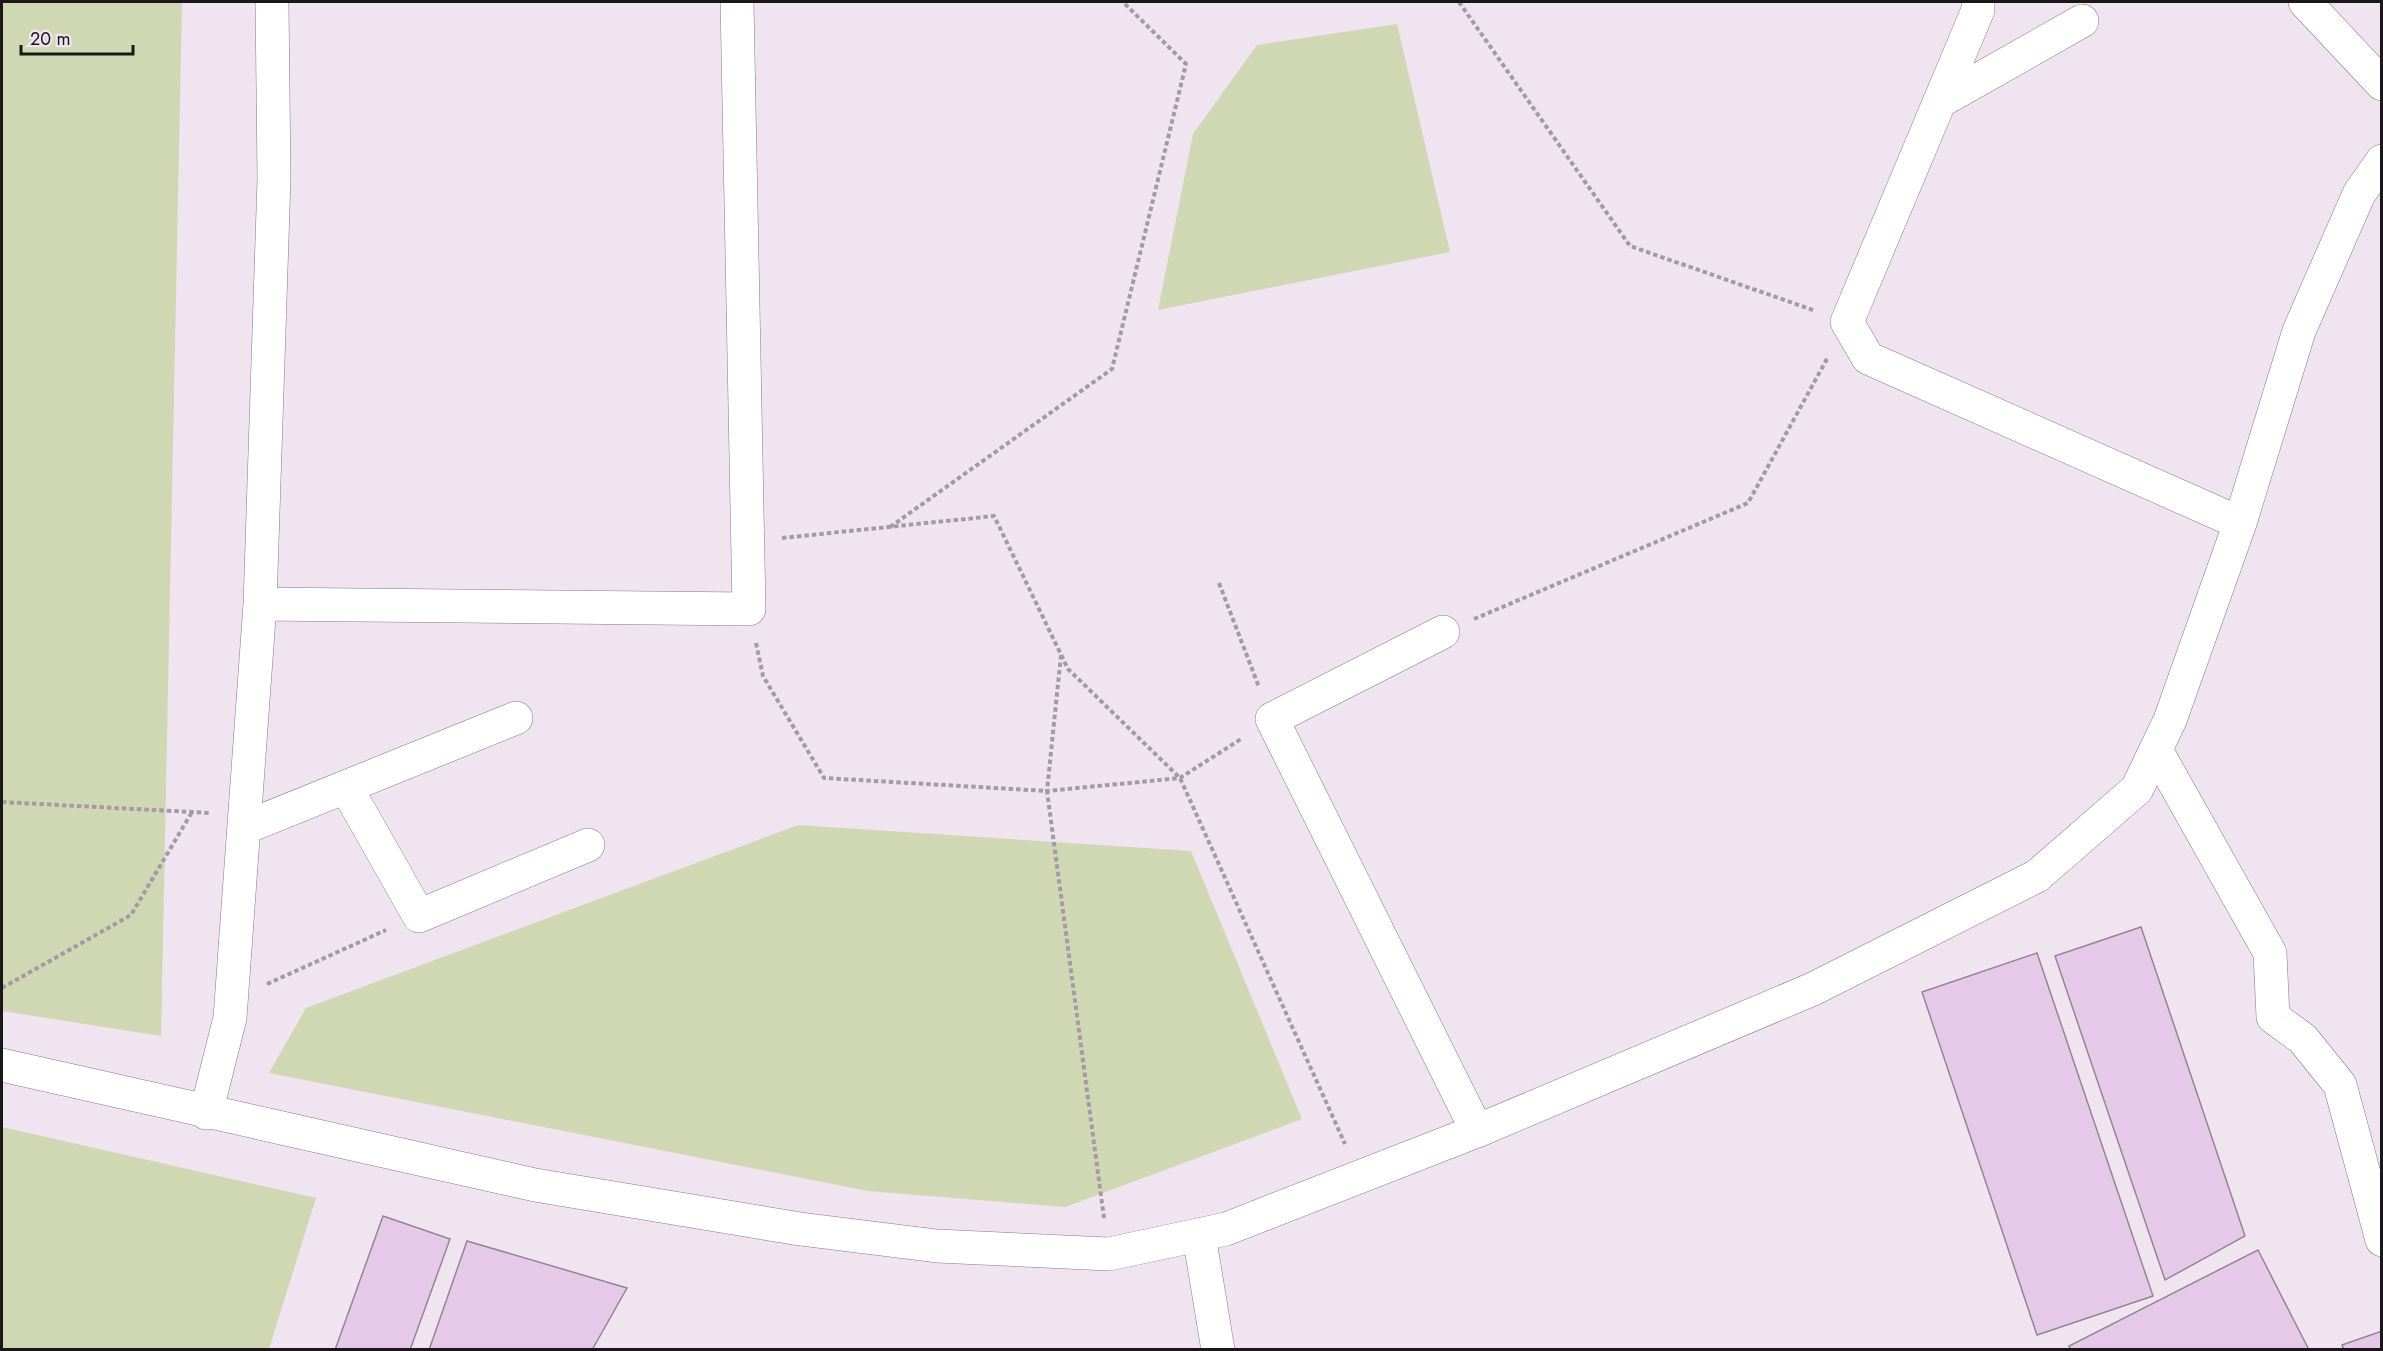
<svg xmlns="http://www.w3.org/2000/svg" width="2383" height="1351" viewBox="0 0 2383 1351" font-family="Jost,sans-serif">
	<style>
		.green { fill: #d0d7b3 }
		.building { fill: #e6c9e9; stroke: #928693; stroke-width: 1.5 }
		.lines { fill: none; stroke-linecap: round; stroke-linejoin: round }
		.minor-casing { stroke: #867a87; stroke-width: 34 }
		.path { stroke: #a49aa4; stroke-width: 4; stroke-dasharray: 4.5 3; stroke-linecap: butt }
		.minor { stroke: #fff; stroke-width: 33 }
	</style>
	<rect width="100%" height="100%" fill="#f0e4f1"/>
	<path class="green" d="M 2,2 L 182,2 L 161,1036 L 2,1011 Z
		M 1397,24 L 1450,252 L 1158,310 L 1193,134 L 1257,45 Z
		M 798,825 L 1191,851 L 1302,1119 L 1065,1207 L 868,1191 L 269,1073 L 306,1008 Z
		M 2,1127 L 316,1198 L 269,1349 L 2,1349 Z"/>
	<path class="building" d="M 2141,927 L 2245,1236 L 2165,1280 L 2055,956 Z
		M 2037,953 L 2153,1296 L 2037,1335 L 1922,992 Z
		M 383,1216 L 450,1239 L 410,1350 L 335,1350 Z
		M 467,1241 L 627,1288 L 592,1350 L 429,1350 Z
		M 2258,1250 L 2309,1350 L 2071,1350 L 2069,1346 Z
		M 2382,1331 L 2382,1350 L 2344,1350 L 2342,1345 Z"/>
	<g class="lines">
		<g class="minor-casing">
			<path id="minor" d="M 1978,2 L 1978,10 L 1847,322 L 1868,358 L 2240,523
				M 2305,2 L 2382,84
				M 1939,102 L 2082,21
				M 260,604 L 749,609 L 737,2
				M 1443,632 L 1272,719 L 1477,1131
				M 2156,750 L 2270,953 L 2273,1017 L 2303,1039 L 2340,1085 L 2382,1240
				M 346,787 L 419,916 L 588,845
				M 244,828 L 516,718
				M 2,1065 L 535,1185 L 800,1229 L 937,1246 L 1109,1254 L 1226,1229 L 1477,1131 L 1813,989 L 2037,876 L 2137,789 L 2170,720 L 2240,523 L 2299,331 L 2359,194 L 2382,161
				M 206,1113 L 230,1018 L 260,604 L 274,179 L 272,2
				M 1199,1235 L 1218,1350"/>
		</g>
		<path class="path" d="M 1459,2 L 1630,246 L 1813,310
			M 890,527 L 1112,369 L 1186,64 L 1123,2
			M 782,538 L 994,516 L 1068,669 L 1180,778 L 1345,1144
			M 1219,583 L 1259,687
			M 1474,619 L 1748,503 L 1828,357
			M 756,643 L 763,676 L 824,778 L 1047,791 L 1104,1218
			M 1061,655 L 1047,791 L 1180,778 L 1241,739
			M 2,802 L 211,813
			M 267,984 L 386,930
			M 2,988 L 131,915 L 192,812"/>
		<use href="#minor" class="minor"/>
	</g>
	<rect width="2383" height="1351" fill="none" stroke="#1a161a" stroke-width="6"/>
	<path d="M21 45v9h112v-9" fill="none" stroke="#1a161a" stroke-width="3"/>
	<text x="30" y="45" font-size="18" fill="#1a161a" stroke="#f0e4f1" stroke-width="4.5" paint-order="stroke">20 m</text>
</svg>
